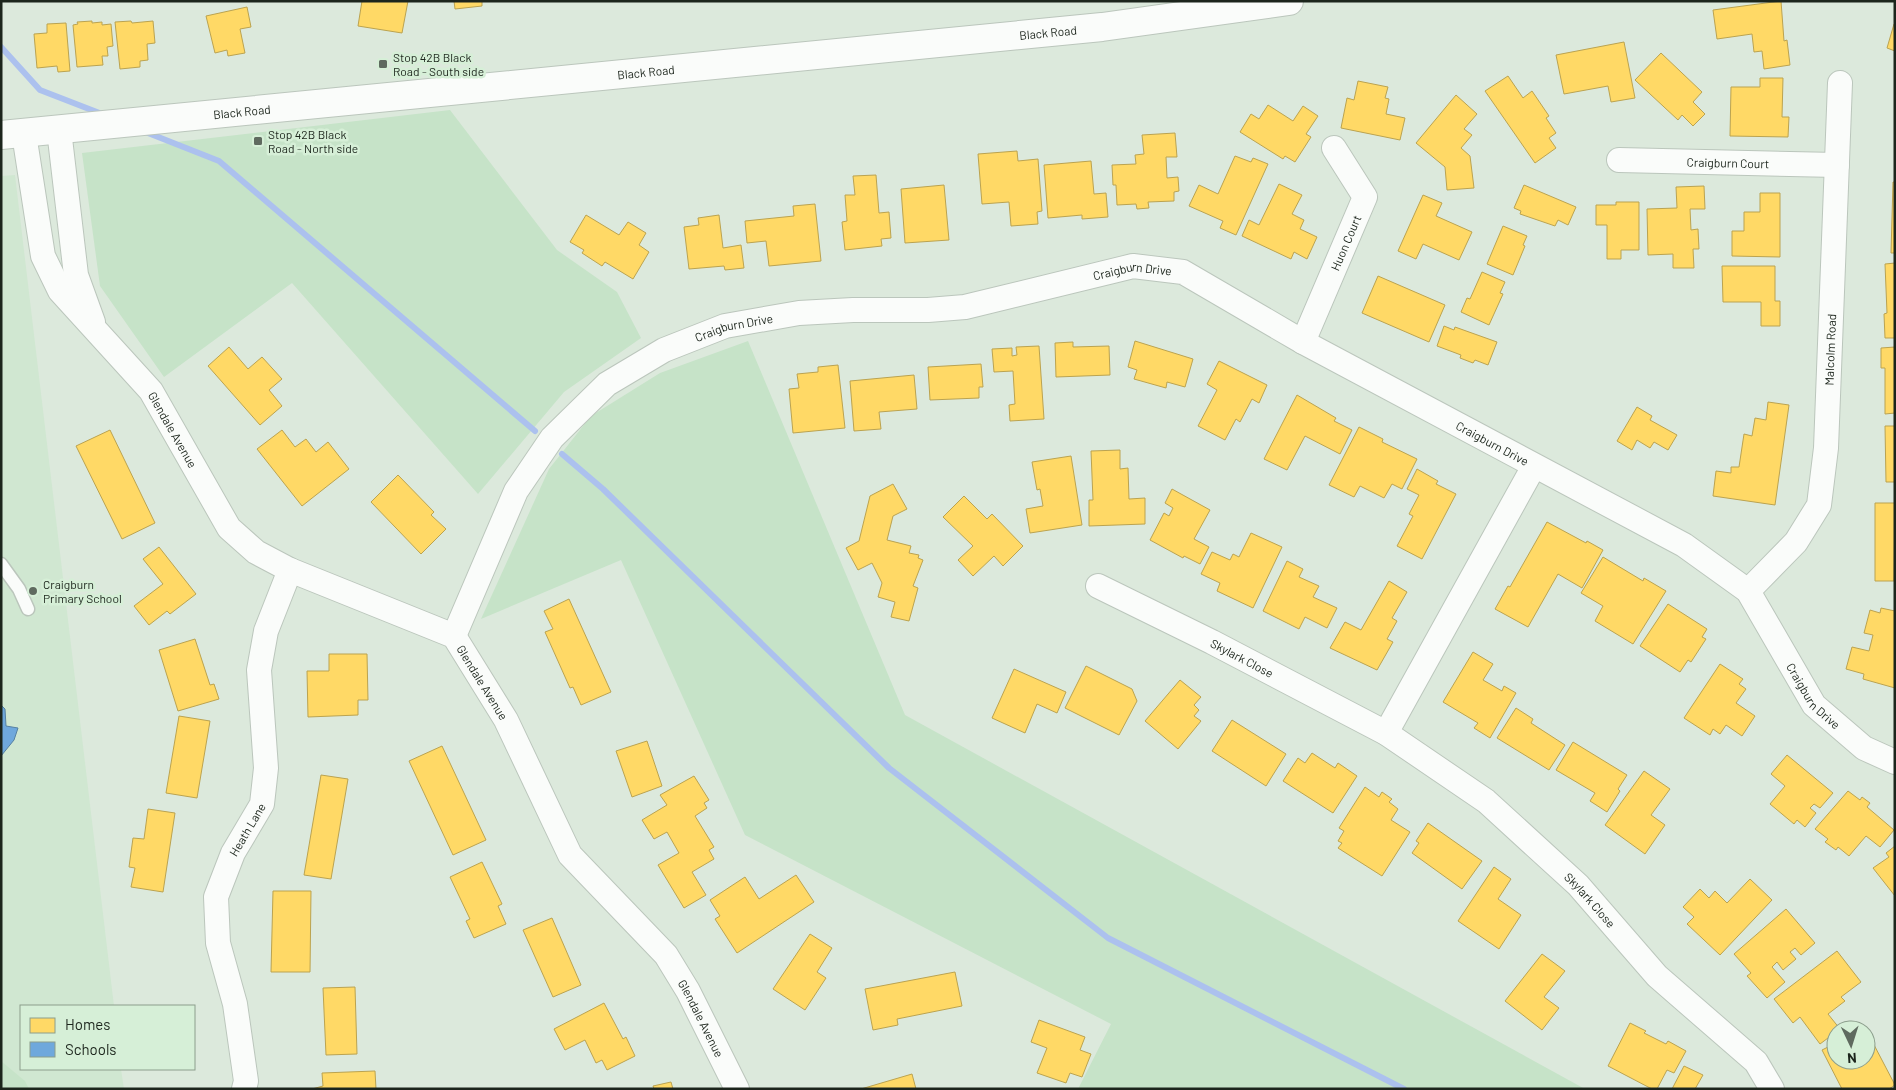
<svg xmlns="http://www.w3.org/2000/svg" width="1896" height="1090" viewBox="0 0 1896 1090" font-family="Barlow,sans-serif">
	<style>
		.built { fill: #d0e7d1 }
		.green { fill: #c6e3c8 }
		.homes { fill: #ffd966; stroke: #bba350 }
		.schools { fill: #6fa8dc; stroke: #5681a2 }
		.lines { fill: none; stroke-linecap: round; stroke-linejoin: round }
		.stream { stroke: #acc1ee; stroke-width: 6 }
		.lane-casing { stroke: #bbc6bc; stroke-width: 15 }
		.street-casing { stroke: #bbc6bc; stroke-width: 26 }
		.secondary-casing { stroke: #bbc6bc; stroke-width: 30 }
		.lane { stroke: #fafcfa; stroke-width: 12 }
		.street { stroke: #fafcfa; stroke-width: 24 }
		.secondary { stroke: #fafcfa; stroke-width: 28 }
		.poi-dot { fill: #5f6a5f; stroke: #d6efd7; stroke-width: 2 }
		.labels { text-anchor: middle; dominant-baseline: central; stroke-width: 5; stroke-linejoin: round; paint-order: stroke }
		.street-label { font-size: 12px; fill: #1c251c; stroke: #d6efd7 }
		.poi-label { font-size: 12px; fill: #1c251c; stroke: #d6efd7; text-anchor: start }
	</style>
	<rect width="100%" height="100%" fill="#dce9dc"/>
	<path class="built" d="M 15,175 L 114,1006 L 21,1006 L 21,1069 L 121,1069 L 124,1089 L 1,1089 L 1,176 Z"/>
	<path class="green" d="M 450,110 L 557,250 L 617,292 L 641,338 L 564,392 L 478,494 L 292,283 L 164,377 L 100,286 L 82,153 Z
		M 748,341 L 905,715 L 1585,1089 L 1078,1089 L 1111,1024 L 745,835 L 621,560 L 481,619 L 549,469 L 591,416 L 660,373 Z
		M 1,1061 L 25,1081 L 29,1089 L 1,1089 Z"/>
	<path class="homes" d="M 362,1 L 408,1 L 402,33 L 358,26 Z
		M 454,1 L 482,1 L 482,6 L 455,9 Z
		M 1781,1 L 1784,41 L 1787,40 L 1790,65 L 1764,69 L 1762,51 L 1754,52 L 1752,34 L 1717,39 L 1713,10 Z
		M 247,7 L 251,27 L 240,29 L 245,53 L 228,56 L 227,50 L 215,53 L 206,16 Z
		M 92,21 L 92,23 L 102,22 L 102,25 L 111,24 L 113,46 L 107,47 L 108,56 L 102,56 L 103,65 L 77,67 L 73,25 L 78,24 L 77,22 Z
		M 131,21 L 132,23 L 153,21 L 155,43 L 147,44 L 148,60 L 140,61 L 140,67 L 120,69 L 115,22 Z
		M 66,23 L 70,71 L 58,72 L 57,66 L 37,68 L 34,34 L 47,33 L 47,24 Z
		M 1894,24 L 1895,24 L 1895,51 L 1887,48 Z
		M 1624,42 L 1635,98 L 1611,102 L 1608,86 L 1564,94 L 1556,55 Z
		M 1661,53 L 1702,92 L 1693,102 L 1705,114 L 1693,126 L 1682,115 L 1678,120 L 1635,80 Z
		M 1508,76 L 1523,98 L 1532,91 L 1549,116 L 1546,118 L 1556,133 L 1549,138 L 1556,148 L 1535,163 L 1485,91 Z
		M 1760,78 L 1783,78 L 1782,117 L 1789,117 L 1788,137 L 1730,136 L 1731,87 L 1760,87 Z
		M 1358,81 L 1388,87 L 1385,98 L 1389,99 L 1386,114 L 1405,118 L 1400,140 L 1341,128 L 1347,98 L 1354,100 Z
		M 1456,95 L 1477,114 L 1464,129 L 1472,135 L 1461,148 L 1470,156 L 1474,188 L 1447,190 L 1445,167 L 1416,143 Z
		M 1268,105 L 1293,121 L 1303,106 L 1318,116 L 1306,134 L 1311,137 L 1295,162 L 1285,156 L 1283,159 L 1240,132 L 1251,114 L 1259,119 Z
		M 1175,133 L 1177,157 L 1166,157 L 1167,178 L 1178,177 L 1179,191 L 1174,192 L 1174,201 L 1148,202 L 1149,208 L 1137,209 L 1136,204 L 1117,205 L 1116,185 L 1113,185 L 1112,165 L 1136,164 L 1135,155 L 1144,154 L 1142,135 Z
		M 1017,151 L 1018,161 L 1038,159 L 1042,211 L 1037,212 L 1038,224 L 1011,226 L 1009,202 L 982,204 L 978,154 Z
		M 1235,156 L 1251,162 L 1253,158 L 1268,164 L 1236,235 L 1220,228 L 1223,221 L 1189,206 L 1199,185 L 1218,194 Z
		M 1091,161 L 1094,194 L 1106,193 L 1108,217 L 1082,219 L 1082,215 L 1048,218 L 1044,165 Z
		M 876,175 L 879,213 L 889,212 L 891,238 L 881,239 L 882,246 L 845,250 L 842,222 L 847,221 L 845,195 L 855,195 L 853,176 Z
		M 1893,182 L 1895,182 L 1895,253 L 1891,253 Z
		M 1279,184 L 1302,195 L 1292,214 L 1304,220 L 1300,229 L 1317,237 L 1307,259 L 1294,252 L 1291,259 L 1242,236 L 1249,220 L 1259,225 Z
		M 944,185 L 949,240 L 905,243 L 901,189 Z
		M 1524,185 L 1576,207 L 1568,225 L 1558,220 L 1555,226 L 1520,214 L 1521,211 L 1514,208 Z
		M 1704,186 L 1705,209 L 1690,209 L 1691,230 L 1698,229 L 1699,249 L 1693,249 L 1694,268 L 1673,268 L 1673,254 L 1648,255 L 1647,209 L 1677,208 L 1676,187 Z
		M 1760,193 L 1780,193 L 1780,257 L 1732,256 L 1732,231 L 1744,231 L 1744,212 L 1760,212 Z
		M 1423,195 L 1442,203 L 1436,216 L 1472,232 L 1459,260 L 1423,244 L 1416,259 L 1398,251 Z
		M 1616,202 L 1639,202 L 1639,250 L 1621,250 L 1621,259 L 1607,259 L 1607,225 L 1596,225 L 1596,205 L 1616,205 Z
		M 815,204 L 821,261 L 769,266 L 766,241 L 747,243 L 745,221 L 794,216 L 793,206 Z
		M 586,215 L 619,235 L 628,222 L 646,233 L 639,245 L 649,252 L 633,279 L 605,262 L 602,266 L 582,253 L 584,250 L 570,242 Z
		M 719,215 L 723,248 L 741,245 L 744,268 L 725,270 L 724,266 L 689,269 L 684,227 L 699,225 L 698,218 Z
		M 1503,226 L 1527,236 L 1523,245 L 1525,246 L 1513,275 L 1487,264 Z
		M 1895,263 L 1895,338 L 1885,338 L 1884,314 L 1887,313 L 1885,264 Z
		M 1722,266 L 1775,266 L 1775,301 L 1780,301 L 1780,326 L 1761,326 L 1761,302 L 1723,302 Z
		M 1482,272 L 1505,282 L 1500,293 L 1503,294 L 1489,325 L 1461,312 L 1467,298 L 1470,299 Z
		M 1378,276 L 1445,305 L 1429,342 L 1362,313 Z
		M 1444,326 L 1454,330 L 1455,327 L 1497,342 L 1488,365 L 1475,360 L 1473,363 L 1460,358 L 1461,355 L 1437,346 Z
		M 1135,341 L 1193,359 L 1185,387 L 1167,382 L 1166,388 L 1134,379 L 1137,370 L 1128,367 Z
		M 1073,342 L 1073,347 L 1109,346 L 1110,375 L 1056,377 L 1055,343 Z
		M 1039,346 L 1044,419 L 1010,421 L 1009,405 L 1015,404 L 1013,371 L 994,372 L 992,349 L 1012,348 L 1012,356 L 1017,355 L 1016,347 Z
		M 229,347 L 248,369 L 262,357 L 282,379 L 269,390 L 282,406 L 260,425 L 208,366 Z
		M 1895,347 L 1895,413 L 1885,414 L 1885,368 L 1881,368 L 1881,348 Z
		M 1219,361 L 1267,385 L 1259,403 L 1252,399 L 1240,422 L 1236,419 L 1225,440 L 1198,426 L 1217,390 L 1207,384 Z
		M 981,364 L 983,387 L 979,387 L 979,398 L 930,400 L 928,367 Z
		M 838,365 L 845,428 L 793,433 L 789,389 L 799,388 L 797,374 L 818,372 L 818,367 Z
		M 914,375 L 917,409 L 879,412 L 881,429 L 854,431 L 850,381 Z
		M 1297,395 L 1336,418 L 1334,421 L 1352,430 L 1340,454 L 1305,436 L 1287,470 L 1264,459 Z
		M 1768,402 L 1789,405 L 1775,505 L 1713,496 L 1716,471 L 1731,473 L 1731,467 L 1739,467 L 1744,434 L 1752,436 L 1755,418 L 1766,420 Z
		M 1637,407 L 1652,416 L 1650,420 L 1677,435 L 1668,450 L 1654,442 L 1650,448 L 1637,440 L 1632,450 L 1617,441 Z
		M 1885,426 L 1895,426 L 1895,482 L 1886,482 Z
		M 1359,427 L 1383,439 L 1382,442 L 1417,459 L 1402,489 L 1392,484 L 1384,498 L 1360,486 L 1354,497 L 1329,485 Z
		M 110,430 L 155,523 L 122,539 L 76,446 Z
		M 282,430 L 295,447 L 306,439 L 316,452 L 328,442 L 349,469 L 302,506 L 257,449 Z
		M 1120,450 L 1120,469 L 1128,468 L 1129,499 L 1145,498 L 1145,524 L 1089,526 L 1089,500 L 1093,500 L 1091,451 Z
		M 1071,456 L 1082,525 L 1030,533 L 1026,509 L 1043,506 L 1040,489 L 1037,490 L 1032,462 Z
		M 1417,469 L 1438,481 L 1436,484 L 1456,494 L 1422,559 L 1397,546 L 1413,516 L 1409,514 L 1419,495 L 1407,489 Z
		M 398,475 L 434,512 L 431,515 L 446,529 L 421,554 L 371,502 Z
		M 893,484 L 907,509 L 893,516 L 887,540 L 911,546 L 909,553 L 919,555 L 918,558 L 923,560 L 913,586 L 918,588 L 909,621 L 891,617 L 895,602 L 878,597 L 882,583 L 872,563 L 858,570 L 846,548 L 859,541 L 870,496 Z
		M 1172,489 L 1210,510 L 1194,539 L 1209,547 L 1200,564 L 1184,556 L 1183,558 L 1150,540 L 1164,513 L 1169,516 L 1173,508 L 1165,503 Z
		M 964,496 L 987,519 L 992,514 L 1023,546 L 1003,566 L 994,556 L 973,576 L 958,560 L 973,546 L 943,517 Z
		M 1875,503 L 1895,503 L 1894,581 L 1875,581 Z
		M 1547,522 L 1586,543 L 1587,541 L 1603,550 L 1582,588 L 1558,574 L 1528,627 L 1495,609 L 1508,586 L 1510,587 Z
		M 1251,533 L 1282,547 L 1253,608 L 1217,591 L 1220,583 L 1201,574 L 1212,552 L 1230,560 L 1233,554 L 1239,557 Z
		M 159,547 L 196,594 L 170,614 L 167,611 L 149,625 L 134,606 L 163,584 L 143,559 Z
		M 1603,557 L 1643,581 L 1644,578 L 1666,591 L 1633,644 L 1595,621 L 1603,606 L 1581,593 Z
		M 1287,561 L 1303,569 L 1299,577 L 1319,586 L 1313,597 L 1337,608 L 1327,628 L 1305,617 L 1299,629 L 1263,611 Z
		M 1389,581 L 1407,592 L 1392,618 L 1397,621 L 1387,639 L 1393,642 L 1377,670 L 1330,648 L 1345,622 L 1361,630 Z
		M 569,599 L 611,692 L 581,705 L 573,687 L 570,688 L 545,632 L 553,629 L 544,611 Z
		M 1668,604 L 1707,629 L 1702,637 L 1706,639 L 1691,662 L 1688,660 L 1680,672 L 1640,646 Z
		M 1881,608 L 1895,611 L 1895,688 L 1863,679 L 1864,674 L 1846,669 L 1852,647 L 1869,651 L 1873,635 L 1864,633 L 1870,610 L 1880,613 Z
		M 195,639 L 210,685 L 214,684 L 219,699 L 178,711 L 159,650 Z
		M 1473,652 L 1493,664 L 1483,680 L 1502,691 L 1504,686 L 1516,693 L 1490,738 L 1474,728 L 1478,723 L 1443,702 Z
		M 329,654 L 367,654 L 368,700 L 358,700 L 358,715 L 308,717 L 307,671 L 329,671 Z
		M 1720,664 L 1743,679 L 1739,684 L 1746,689 L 1736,703 L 1755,716 L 1742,736 L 1726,725 L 1720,734 L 1713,729 L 1710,735 L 1684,718 Z
		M 1086,666 L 1132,689 L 1137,701 L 1119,735 L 1065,708 Z
		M 1014,669 L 1066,692 L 1057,713 L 1037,704 L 1025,733 L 992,718 Z
		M 1180,680 L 1201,697 L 1194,705 L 1199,710 L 1194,716 L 1201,721 L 1178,749 L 1145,721 Z
		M 1516,708 L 1533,719 L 1531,723 L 1565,745 L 1549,770 L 1497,738 Z
		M 179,716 L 210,721 L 197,798 L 166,793 Z
		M 1232,720 L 1286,754 L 1266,786 L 1212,751 Z
		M 647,741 L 662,786 L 632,797 L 616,751 Z
		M 1573,742 L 1627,775 L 1618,789 L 1620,791 L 1607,812 L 1590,801 L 1595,793 L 1556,770 Z
		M 442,746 L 486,840 L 453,855 L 409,761 Z
		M 1312,753 L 1335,768 L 1338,763 L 1357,776 L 1333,813 L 1283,781 L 1298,758 L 1305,763 Z
		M 1787,755 L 1833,793 L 1820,808 L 1814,804 L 1810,808 L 1816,813 L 1805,827 L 1797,820 L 1794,824 L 1770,804 L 1785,786 L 1771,774 Z
		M 1644,771 L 1670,789 L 1651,815 L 1665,825 L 1645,854 L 1605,825 Z
		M 321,775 L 348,779 L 331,879 L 304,875 Z
		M 694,776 L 709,800 L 704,803 L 707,808 L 695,816 L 714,847 L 709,850 L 714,859 L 692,872 L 706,895 L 684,908 L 658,865 L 679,853 L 667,832 L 654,839 L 642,820 L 667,805 L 660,795 Z
		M 1365,787 L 1379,797 L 1382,792 L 1392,799 L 1389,802 L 1398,809 L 1391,820 L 1410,832 L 1382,876 L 1338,848 L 1342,843 L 1338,841 L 1344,831 L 1339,828 Z
		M 1848,791 L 1860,800 L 1862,797 L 1870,803 L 1867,807 L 1894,830 L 1880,847 L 1866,836 L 1849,856 L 1838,847 L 1836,850 L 1825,842 L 1828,839 L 1815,829 Z
		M 148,809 L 175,813 L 163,892 L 131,887 L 135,868 L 129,867 L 133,838 L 144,839 Z
		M 1428,823 L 1482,861 L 1462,889 L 1412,853 L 1419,843 L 1416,841 Z
		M 1895,846 L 1895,896 L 1873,868 L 1889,857 L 1886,853 Z
		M 482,862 L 502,904 L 498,906 L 506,924 L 474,938 L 466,921 L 470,919 L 450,877 Z
		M 1494,867 L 1511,879 L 1498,899 L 1521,915 L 1499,949 L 1458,921 Z
		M 796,875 L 814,902 L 737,953 L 715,919 L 720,916 L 710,900 L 745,877 L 759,899 Z
		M 1750,879 L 1772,900 L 1720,955 L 1687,924 L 1694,917 L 1683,907 L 1700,889 L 1709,898 L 1715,891 L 1727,903 Z
		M 273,891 L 311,891 L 310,972 L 271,972 Z
		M 1786,909 L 1815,943 L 1801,955 L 1795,948 L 1790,952 L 1796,959 L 1783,970 L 1777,962 L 1772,967 L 1785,982 L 1767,998 L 1747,976 L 1751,973 L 1734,954 Z
		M 552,918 L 581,985 L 553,997 L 523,930 Z
		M 810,934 L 832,948 L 817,972 L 826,978 L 805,1010 L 773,989 Z
		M 1837,951 L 1861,982 L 1841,997 L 1845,1001 L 1828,1014 L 1840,1029 L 1820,1044 L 1800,1017 L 1793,1023 L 1774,999 Z
		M 1542,954 L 1565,971 L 1544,997 L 1559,1008 L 1542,1030 L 1505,1001 Z
		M 955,972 L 962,1006 L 897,1019 L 898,1025 L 873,1030 L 865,989 Z
		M 355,987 L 357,1054 L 326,1055 L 323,988 Z
		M 604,1003 L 623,1039 L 626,1037 L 635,1056 L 607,1070 L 602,1060 L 596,1063 L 585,1040 L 565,1050 L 554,1029 Z
		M 1039,1020 L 1085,1037 L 1080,1050 L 1091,1054 L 1082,1077 L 1070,1073 L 1066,1083 L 1037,1073 L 1047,1048 L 1031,1042 Z
		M 1630,1023 L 1646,1031 L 1644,1033 L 1666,1044 L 1668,1041 L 1686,1051 L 1674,1073 L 1667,1070 L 1657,1089 L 1652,1089 L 1608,1066 Z
		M 1872,1041 L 1895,1085 L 1889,1089 L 1842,1089 L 1822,1050 L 1836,1043 L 1836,1060 L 1866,1060 L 1866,1044 Z
		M 1684,1066 L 1703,1075 L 1695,1089 L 1672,1089 Z
		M 375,1071 L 376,1089 L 312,1089 L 323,1086 L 322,1073 Z
		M 912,1074 L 916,1089 L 861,1089 Z
		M 671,1082 L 673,1089 L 654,1089 L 653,1086 Z"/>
	<path class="schools" d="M 1,705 L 5,709 L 6,726 L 18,728 L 14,740 L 1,756 Z"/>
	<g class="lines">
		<path class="stream" d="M 1,47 L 40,90 L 102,114
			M 143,131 L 219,161 L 535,431
			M 562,454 L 603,489 L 889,768 L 1108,938 L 1404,1089"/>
		<g class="lane-casing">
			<path id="lane" d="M 1,564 L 19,589 L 28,609"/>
		</g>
		<g class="street-casing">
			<g id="street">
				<path d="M 59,130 L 76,275 L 93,322"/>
				<path id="s1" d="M 24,134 L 43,256 L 60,291 L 151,391 L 229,528 L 256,552 L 290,570 L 454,636 L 506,720 L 570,855 L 666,955 L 688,991 L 737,1089"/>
				<path id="s2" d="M 1619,160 L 1837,165"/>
				<path id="s3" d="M 1303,342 L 1365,197 L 1334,148"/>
				<path id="s4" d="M 1098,586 L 1212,642 L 1386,733 L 1486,801 L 1578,885 L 1657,976 L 1756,1062 L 1772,1089"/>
				<path id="s5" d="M 1748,591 L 1796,542 L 1819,505 L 1826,448 L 1840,83"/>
				<path id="s6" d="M 454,636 L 516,491 L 552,438 L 607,384 L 664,350 L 725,326 L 799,313 L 853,310 L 928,310 L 965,307 L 1133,266 L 1183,272 L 1303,342 L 1684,545 L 1748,591 L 1814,705 L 1864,748 L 1895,762"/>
				<path d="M 1386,733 L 1534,466"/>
				<path id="s7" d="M 244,1089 L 246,1081 L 235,1004 L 218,943 L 216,897 L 233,853 L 262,804 L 266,768 L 259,670 L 266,631 L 290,570"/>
			</g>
		</g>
		<g class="secondary-casing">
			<g id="secondary">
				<path id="s8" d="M 1,135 L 1102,27 L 1289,1"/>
			</g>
		</g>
		<use href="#lane" class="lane"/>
		<use href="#street" class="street"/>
		<use href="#secondary" class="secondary"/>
	</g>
	<g class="poi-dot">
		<rect x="378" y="59" width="10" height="10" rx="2.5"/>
		<rect x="253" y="136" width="10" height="10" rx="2.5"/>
		<circle cx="33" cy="591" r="5"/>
	</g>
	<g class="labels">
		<g class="street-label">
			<text stroke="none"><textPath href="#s8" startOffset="1052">Black Road</textPath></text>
			<text stroke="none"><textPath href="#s8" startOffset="648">Black Road</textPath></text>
			<text stroke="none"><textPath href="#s8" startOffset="242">Black Road</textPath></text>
			<text stroke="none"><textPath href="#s2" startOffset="109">Craigburn Court</textPath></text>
			<text stroke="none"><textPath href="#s3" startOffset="108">Huon Court</textPath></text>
			<text stroke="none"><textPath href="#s6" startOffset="844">Craigburn Drive</textPath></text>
			<text stroke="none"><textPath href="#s6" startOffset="439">Craigburn Drive</textPath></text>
			<text stroke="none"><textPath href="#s5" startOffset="268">Malcolm Road</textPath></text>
			<text stroke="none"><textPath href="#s1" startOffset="342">Glendale Avenue</textPath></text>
			<text stroke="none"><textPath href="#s6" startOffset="1249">Craigburn Drive</textPath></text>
			<text stroke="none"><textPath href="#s4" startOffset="161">Skylark Close</textPath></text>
			<text stroke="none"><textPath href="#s1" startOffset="761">Glendale Avenue</textPath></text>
			<text stroke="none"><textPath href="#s6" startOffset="1669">Craigburn Drive</textPath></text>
			<text stroke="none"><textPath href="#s7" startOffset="270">Heath Lane</textPath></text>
			<text stroke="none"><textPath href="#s4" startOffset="588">Skylark Close</textPath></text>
			<text stroke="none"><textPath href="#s1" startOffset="1166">Glendale Avenue</textPath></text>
		</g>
		<g class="poi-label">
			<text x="393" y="57">Stop 42B Black<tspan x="393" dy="14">Road - South side</tspan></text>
			<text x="268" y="134">Stop 42B Black<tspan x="268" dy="14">Road - North side</tspan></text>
			<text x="43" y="584">Craigburn<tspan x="43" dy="14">Primary School</tspan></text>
		</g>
	</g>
	<rect width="1896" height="1090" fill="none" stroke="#1c251c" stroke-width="5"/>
	<rect x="20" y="1005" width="175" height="65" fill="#d6efd7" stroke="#8c9e8c"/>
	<rect x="30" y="1018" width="25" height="15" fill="#ffd966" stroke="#8c9e8c"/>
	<text x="65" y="1030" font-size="15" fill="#1c251c">Homes</text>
	<rect x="30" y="1042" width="25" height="15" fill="#6fa8dc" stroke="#8c9e8c"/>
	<text x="65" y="1055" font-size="15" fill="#1c251c">Schools</text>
	<g transform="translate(1851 1045) rotate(176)"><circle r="24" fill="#d6efd7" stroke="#8c9e8c"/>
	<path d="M0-4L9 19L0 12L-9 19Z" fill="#5f6a5f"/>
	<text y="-8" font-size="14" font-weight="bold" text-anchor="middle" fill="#1c251c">N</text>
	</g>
</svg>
